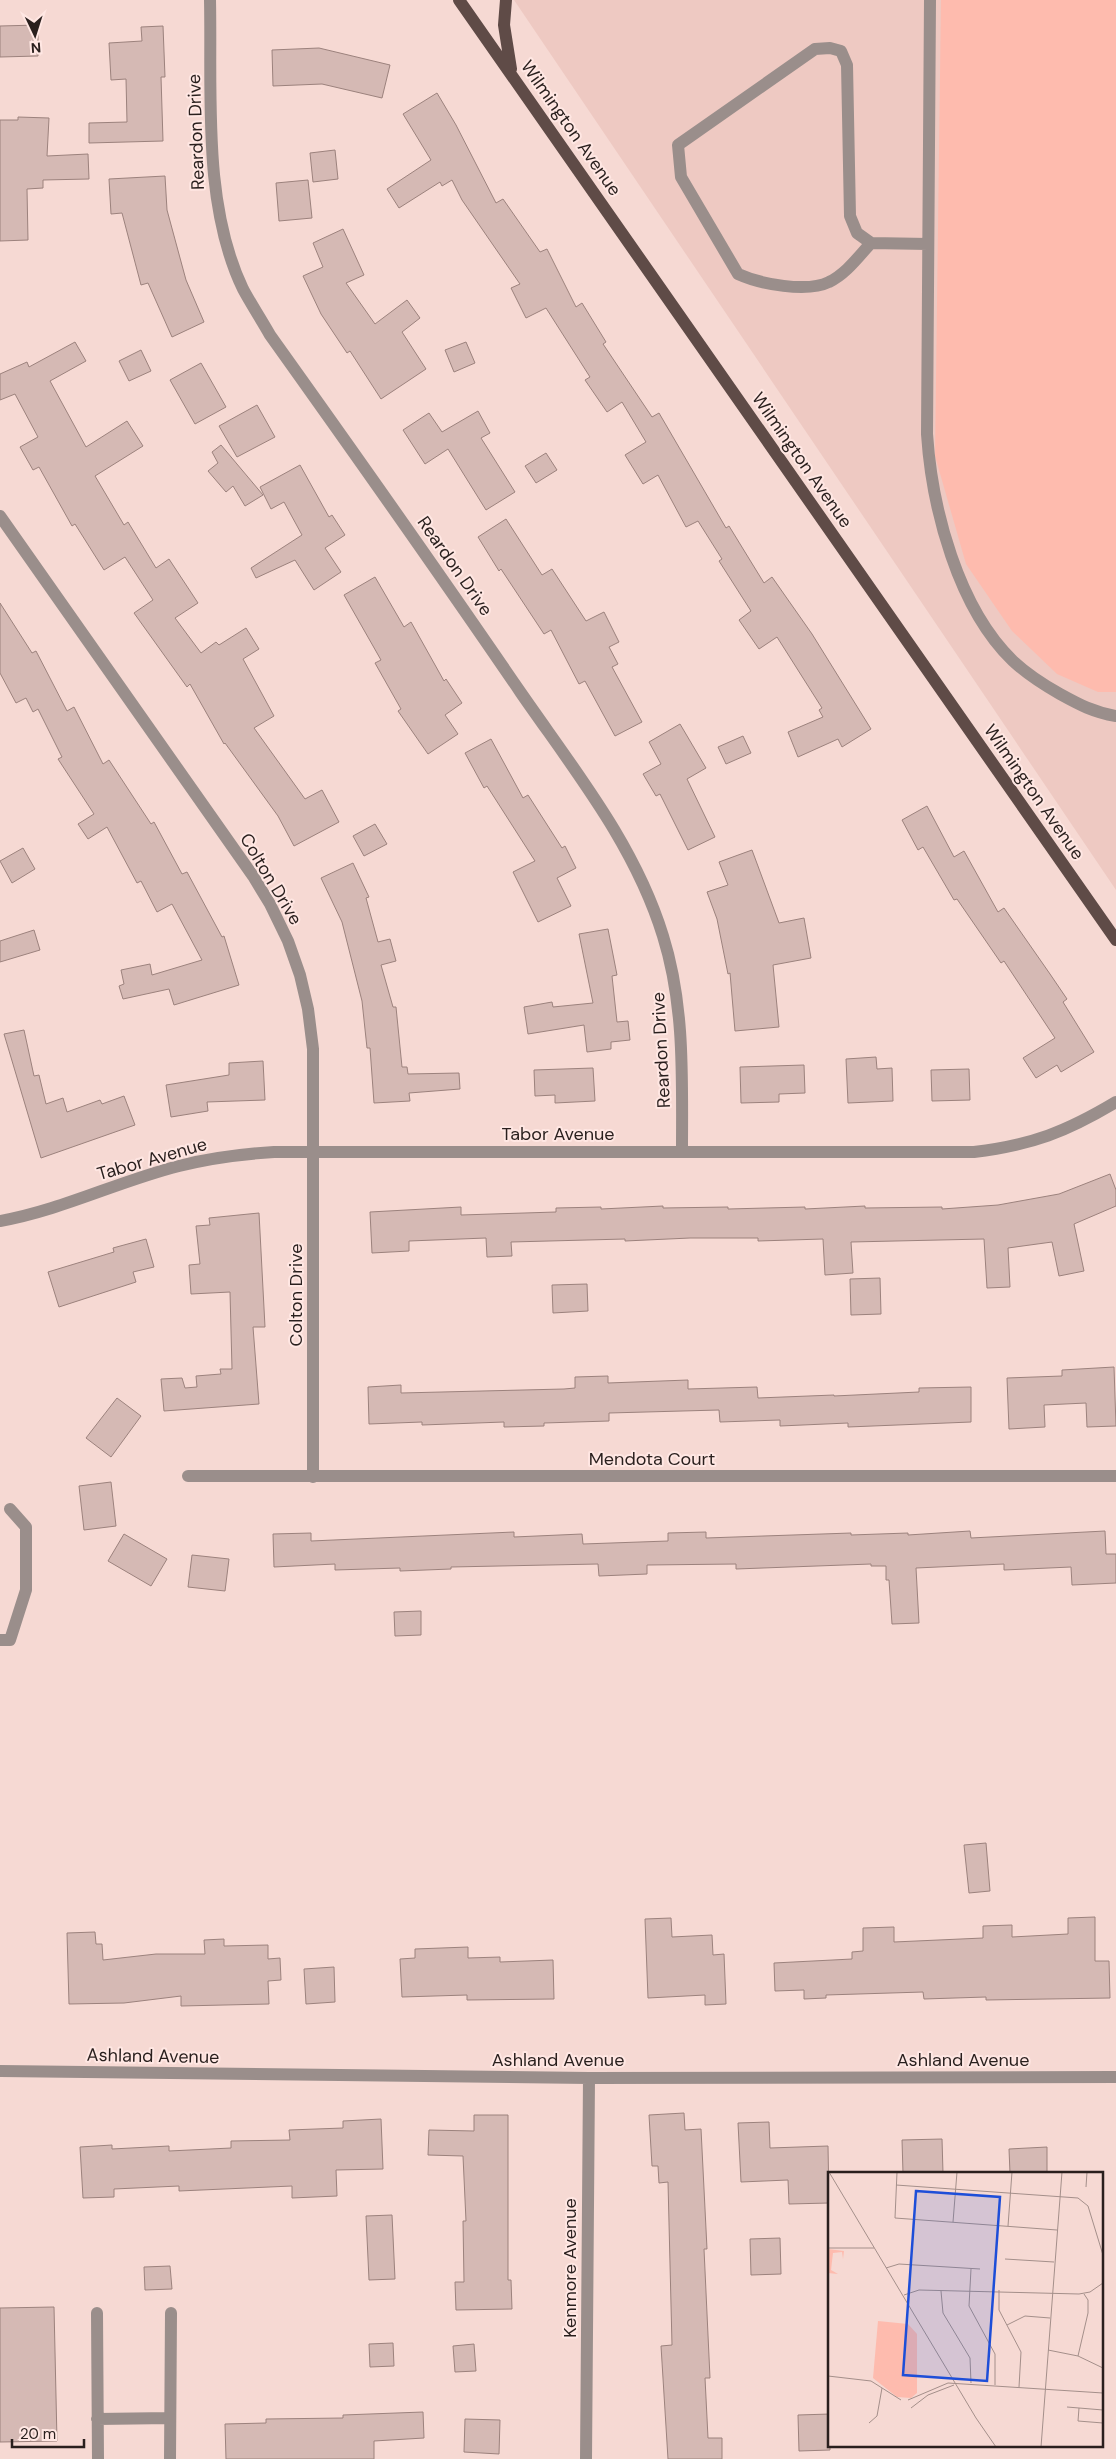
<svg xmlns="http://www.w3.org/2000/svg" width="1116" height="2459" viewBox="0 0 1116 2459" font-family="'DM Sans',sans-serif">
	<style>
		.built { fill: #eec9c2 }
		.green { fill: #febbae }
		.building { fill: #d5b9b4; stroke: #9c827d }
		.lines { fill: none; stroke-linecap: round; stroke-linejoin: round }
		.minor { stroke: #9a8e8b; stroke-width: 12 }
		.major { stroke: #5f4b47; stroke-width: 12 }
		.labels { text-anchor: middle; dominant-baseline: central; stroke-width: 4; stroke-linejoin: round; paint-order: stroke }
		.street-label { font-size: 18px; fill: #291f1d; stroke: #ffe7e3 }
		.inset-road { fill: none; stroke: #a48f8a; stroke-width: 1 }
		.view { fill: #1d4ed8; fill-opacity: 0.15; stroke: #1d4ed8; stroke-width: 2.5 }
		.inset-edge { fill: none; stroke: #291f1d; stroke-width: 2.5 }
	</style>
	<rect width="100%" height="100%" fill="#f6d9d3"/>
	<path class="built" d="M 514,0 L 1116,0 L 1116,890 Z"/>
	<path class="green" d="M 941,0 L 1116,0 L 1116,692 L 1098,692 L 1057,674 L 1012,631 L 966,564 L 935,456 Z"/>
	<path class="building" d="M 38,25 L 38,56 L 0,57 L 0,26 Z
		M 163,26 L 165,77 L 161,77 L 163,141 L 89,143 L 89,123 L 127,122 L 126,79 L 111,80 L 109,43 L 142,41 L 141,27 Z
		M 319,48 L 390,65 L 382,98 L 322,84 L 273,86 L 272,50 Z
		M 437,93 L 456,125 L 496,203 L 503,199 L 540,252 L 547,249 L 576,307 L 582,303 L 606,342 L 603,344 L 652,417 L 659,413 L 726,528 L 729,526 L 764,583 L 772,577 L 812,634 L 871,729 L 842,747 L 838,739 L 798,757 L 788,732 L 823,717 L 819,710 L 822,708 L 777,637 L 759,649 L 739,620 L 751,611 L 719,561 L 722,559 L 698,521 L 686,527 L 658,475 L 643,484 L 625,455 L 646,442 L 622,402 L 607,412 L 585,380 L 590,377 L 546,308 L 526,318 L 511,288 L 520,284 L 462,200 L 452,180 L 442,186 L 440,182 L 399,208 L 387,189 L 431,160 L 403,114 Z
		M 18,117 L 49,118 L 47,156 L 88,154 L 89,179 L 43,180 L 43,188 L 27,189 L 28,240 L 0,241 L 0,120 L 18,120 Z
		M 335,150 L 338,179 L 313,182 L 310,153 Z
		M 165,176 L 167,210 L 186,280 L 204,322 L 172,337 L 148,283 L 141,285 L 122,213 L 111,214 L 109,179 Z
		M 308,180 L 312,218 L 279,221 L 276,183 Z
		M 343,229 L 364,275 L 346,283 L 375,324 L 407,300 L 420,318 L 402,332 L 426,369 L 381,399 L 350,351 L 347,353 L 321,314 L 303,276 L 323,267 L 313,243 Z
		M 75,342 L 86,361 L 50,381 L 86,447 L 127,421 L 143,446 L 95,476 L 124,525 L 128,522 L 156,568 L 169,559 L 198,603 L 175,618 L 201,653 L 216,642 L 219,645 L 246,628 L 259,649 L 243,659 L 274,716 L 254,728 L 305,799 L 322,790 L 339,822 L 294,846 L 278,816 L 225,743 L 224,744 L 190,684 L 187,687 L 134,613 L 153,600 L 125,557 L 104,570 L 75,524 L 72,526 L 39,467 L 33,470 L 20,447 L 38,437 L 15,394 L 0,400 L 0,374 L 27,362 L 29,367 Z
		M 466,342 L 475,363 L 454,372 L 445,350 Z
		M 141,350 L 151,371 L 129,381 L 119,361 Z
		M 201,363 L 226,407 L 195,424 L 170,380 Z
		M 257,405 L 275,437 L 237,457 L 219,426 Z
		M 478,411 L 490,433 L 481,438 L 515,492 L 486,510 L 448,449 L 425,464 L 403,430 L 429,413 L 442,432 Z
		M 221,445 L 263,495 L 245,506 L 233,486 L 226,492 L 208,471 L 218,463 L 212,452 Z
		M 546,453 L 557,470 L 536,483 L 525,466 Z
		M 300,465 L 329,517 L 332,515 L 345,535 L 325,548 L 341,572 L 314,590 L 295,560 L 256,578 L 251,568 L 302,535 L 284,502 L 271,509 L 260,487 Z
		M 506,519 L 542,575 L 552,569 L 586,621 L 604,612 L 619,642 L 609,647 L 618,664 L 612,667 L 642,722 L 615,736 L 585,681 L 579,684 L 551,630 L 544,634 L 501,569 L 499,571 L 478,537 Z
		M 375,577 L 404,627 L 411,622 L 444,681 L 446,679 L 462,703 L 445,715 L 458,734 L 428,754 L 398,711 L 401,709 L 375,663 L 381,660 L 344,595 Z
		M 0,603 L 32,653 L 36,651 L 67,711 L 74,707 L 103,764 L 109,760 L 151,824 L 154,822 L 182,874 L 187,872 L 222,937 L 224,936 L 239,985 L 174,1005 L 169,989 L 123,999 L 119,986 L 124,984 L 121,970 L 150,964 L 152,975 L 202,960 L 172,904 L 157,912 L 141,881 L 137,883 L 107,827 L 88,839 L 78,824 L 94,814 L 58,759 L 62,757 L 38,709 L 33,712 L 26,698 L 16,703 L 0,673 Z
		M 680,724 L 706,768 L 687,779 L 715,837 L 688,850 L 660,794 L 656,796 L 643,774 L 661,764 L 649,742 Z
		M 743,736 L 751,753 L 726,764 L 718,747 Z
		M 491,739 L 523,798 L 528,795 L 562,848 L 565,846 L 576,868 L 557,878 L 571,906 L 538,922 L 513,872 L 535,861 L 487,786 L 484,788 L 465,753 Z
		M 927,806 L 954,857 L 964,851 L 998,912 L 1004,908 L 1050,974 L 1067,999 L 1063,1002 L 1094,1052 L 1061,1072 L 1057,1065 L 1036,1078 L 1023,1058 L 1055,1038 L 1004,961 L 1001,963 L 957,899 L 954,900 L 923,847 L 918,850 L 902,820 Z
		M 375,824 L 387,844 L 364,856 L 353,836 Z
		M 23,848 L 35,869 L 12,883 L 0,861 Z
		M 752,850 L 779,923 L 804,918 L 811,958 L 773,965 L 779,1027 L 735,1031 L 730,973 L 728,974 L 717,919 L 707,892 L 728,885 L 719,862 Z
		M 353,863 L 369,897 L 366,898 L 378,942 L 390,939 L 396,961 L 381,965 L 393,1007 L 396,1007 L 402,1067 L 407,1067 L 408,1074 L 459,1073 L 460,1089 L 409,1093 L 410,1101 L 374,1103 L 370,1048 L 367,1048 L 362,1001 L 342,922 L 321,878 Z
		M 608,929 L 617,975 L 612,976 L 617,1022 L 628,1021 L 630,1040 L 611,1042 L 611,1049 L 587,1052 L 584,1025 L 528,1034 L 524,1007 L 552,1002 L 553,1007 L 593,1003 L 579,934 Z
		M 34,930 L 40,950 L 0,962 L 0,941 Z
		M 24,1030 L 34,1076 L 39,1075 L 46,1104 L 63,1098 L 67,1112 L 100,1100 L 102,1104 L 124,1096 L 135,1125 L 41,1158 L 4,1034 Z
		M 876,1057 L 877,1069 L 892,1068 L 893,1101 L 848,1103 L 846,1059 Z
		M 263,1061 L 265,1100 L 207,1102 L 208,1111 L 171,1117 L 166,1085 L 229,1075 L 229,1063 Z
		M 804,1065 L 805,1093 L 779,1094 L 779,1102 L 741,1103 L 740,1067 Z
		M 593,1068 L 595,1101 L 555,1103 L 555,1095 L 535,1096 L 534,1070 Z
		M 969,1069 L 970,1100 L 932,1101 L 931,1070 Z
		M 1110,1174 L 1116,1190 L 1116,1206 L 1074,1224 L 1084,1271 L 1059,1276 L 1052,1242 L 1008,1248 L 1010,1287 L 987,1288 L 984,1239 L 851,1242 L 853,1273 L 825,1275 L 823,1239 L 758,1241 L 758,1238 L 690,1238 L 625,1241 L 625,1239 L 511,1242 L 512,1256 L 487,1257 L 486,1238 L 409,1241 L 409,1251 L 372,1253 L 370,1212 L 461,1207 L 461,1215 L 556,1212 L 556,1208 L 601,1207 L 601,1209 L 663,1206 L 663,1208 L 728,1207 L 728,1209 L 805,1207 L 805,1209 L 865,1206 L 865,1208 L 942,1207 L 942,1209 L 998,1205 L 1059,1194 Z
		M 259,1213 L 265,1327 L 253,1327 L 259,1404 L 164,1411 L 161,1379 L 182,1378 L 185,1388 L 197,1387 L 196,1376 L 221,1374 L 220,1369 L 232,1369 L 230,1292 L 191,1294 L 189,1265 L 200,1264 L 196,1226 L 210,1225 L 209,1218 Z
		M 146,1239 L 154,1267 L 133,1272 L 136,1282 L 59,1307 L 48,1272 L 114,1252 L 113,1248 Z
		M 880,1278 L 881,1314 L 851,1315 L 850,1279 Z
		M 587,1284 L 588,1311 L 553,1313 L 552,1285 Z
		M 1114,1367 L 1116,1426 L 1087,1427 L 1086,1403 L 1044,1405 L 1045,1427 L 1009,1429 L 1007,1378 L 1062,1376 L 1062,1370 Z
		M 608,1376 L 608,1383 L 688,1380 L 688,1389 L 757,1387 L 758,1398 L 834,1395 L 834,1396 L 919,1392 L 919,1388 L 971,1387 L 971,1422 L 848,1427 L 848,1423 L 780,1426 L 780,1420 L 720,1422 L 719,1410 L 609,1413 L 609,1421 L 544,1423 L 544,1426 L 504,1427 L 504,1422 L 422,1425 L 422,1422 L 369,1424 L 368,1387 L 401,1385 L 401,1393 L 564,1389 L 575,1388 L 575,1377 Z
		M 117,1398 L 141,1416 L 111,1457 L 86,1438 Z
		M 111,1482 L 116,1526 L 84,1530 L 79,1486 Z
		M 970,1531 L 971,1538 L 1105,1531 L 1106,1554 L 1116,1554 L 1116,1583 L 1072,1585 L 1071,1567 L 1004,1570 L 1004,1564 L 916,1568 L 919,1623 L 892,1624 L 889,1580 L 886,1580 L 886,1566 L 871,1566 L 871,1564 L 736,1569 L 736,1564 L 647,1565 L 647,1574 L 599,1576 L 598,1564 L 451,1567 L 451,1569 L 400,1571 L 400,1568 L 335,1570 L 335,1564 L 274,1567 L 273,1534 L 311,1533 L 311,1541 L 514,1532 L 514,1537 L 582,1534 L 583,1544 L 668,1541 L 668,1533 L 706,1532 L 706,1538 L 851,1533 L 851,1535 L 908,1533 L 908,1535 Z
		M 124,1534 L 167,1559 L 151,1586 L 108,1561 Z
		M 192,1555 L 229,1559 L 225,1591 L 188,1587 Z
		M 421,1611 L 421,1635 L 395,1636 L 394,1612 Z
		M 986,1843 L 990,1891 L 969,1893 L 964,1845 Z
		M 1095,1917 L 1095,1961 L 1109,1961 L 1110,1998 L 986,2000 L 986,1997 L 924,1999 L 923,1992 L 826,1995 L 826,1998 L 804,1999 L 804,1990 L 775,1991 L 774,1963 L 852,1959 L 852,1952 L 863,1951 L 863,1928 L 894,1927 L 894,1942 L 983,1938 L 983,1926 L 1012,1925 L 1012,1937 L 1068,1934 L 1068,1918 Z
		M 671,1918 L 672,1937 L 712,1935 L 713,1955 L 724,1954 L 726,2004 L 705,2005 L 705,1995 L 648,1998 L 645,1919 Z
		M 95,1932 L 96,1944 L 102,1944 L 103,1960 L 156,1954 L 205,1954 L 204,1940 L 224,1939 L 224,1946 L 268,1945 L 268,1959 L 280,1958 L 281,1980 L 268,1981 L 269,2004 L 181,2006 L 181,1996 L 124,2003 L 69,2004 L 67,1933 Z
		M 468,1947 L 468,1958 L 500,1957 L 500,1962 L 553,1960 L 554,1999 L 467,2000 L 467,1995 L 402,1997 L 400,1959 L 415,1958 L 415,1949 Z
		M 334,1967 L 335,2002 L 306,2004 L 304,1969 Z
		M 684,2113 L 685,2130 L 701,2129 L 707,2249 L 704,2249 L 710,2378 L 705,2378 L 708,2438 L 722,2438 L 722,2459 L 668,2459 L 661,2346 L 672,2345 L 668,2182 L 659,2183 L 658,2166 L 652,2166 L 649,2115 Z
		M 474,2115 L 508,2115 L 508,2280 L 511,2280 L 512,2309 L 456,2310 L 455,2282 L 464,2282 L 463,2221 L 466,2221 L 463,2156 L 428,2155 L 429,2130 L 474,2131 Z
		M 381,2119 L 383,2169 L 336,2170 L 337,2196 L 292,2198 L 292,2186 L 179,2191 L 179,2186 L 114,2189 L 114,2197 L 83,2198 L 80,2147 L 112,2145 L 112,2149 L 169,2146 L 169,2151 L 231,2148 L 231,2141 L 290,2140 L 289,2130 L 343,2128 L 343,2121 Z
		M 769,2122 L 770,2148 L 828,2146 L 829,2203 L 789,2204 L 788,2180 L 741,2182 L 738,2123 Z
		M 942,2139 L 943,2173 L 903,2173 L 902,2140 Z
		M 1047,2147 L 1047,2173 L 1010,2173 L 1009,2149 Z
		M 392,2215 L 395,2279 L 369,2280 L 366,2216 Z
		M 780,2238 L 781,2274 L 751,2275 L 750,2239 Z
		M 170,2266 L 172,2289 L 145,2290 L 144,2267 Z
		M 54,2307 L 57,2441 L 0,2442 L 0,2308 Z
		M 393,2343 L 394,2366 L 370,2367 L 369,2344 Z
		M 474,2344 L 476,2371 L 455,2372 L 453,2346 Z
		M 423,2412 L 424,2438 L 374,2441 L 374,2459 L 226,2459 L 225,2424 L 266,2423 L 266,2419 L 343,2418 L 343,2415 Z
		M 830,2414 L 830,2450 L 799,2451 L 798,2415 Z
		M 465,2419 L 500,2420 L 499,2454 L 464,2452 Z"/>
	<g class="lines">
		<path class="minor" d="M 210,0 C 212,92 202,204 243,289 C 251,304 261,319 270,335 C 355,454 439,573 521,693 C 575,771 635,845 663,936 C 685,1006 682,1079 682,1151
			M 930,0 L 927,434 C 932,509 958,608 1013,661 C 1027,674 1044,685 1060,694 C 1080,705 1093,712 1116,716
			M 871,243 C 859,256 846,274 829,282 C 807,293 760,284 738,274 L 681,177 L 678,145 L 815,49 L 830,48 L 841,51 L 847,65 L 850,216 L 857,233 L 871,243 L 928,244
			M 0,516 L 253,876 L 270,904 L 288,941 L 300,975 L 308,1009 L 313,1049 L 313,1477
			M 0,1221 C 62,1210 119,1181 179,1166 C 210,1158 242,1154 274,1152 L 974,1152 C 1032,1145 1066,1132 1116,1102
			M 188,1476 L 1116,1476
			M 0,1640 L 10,1640 L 26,1590 L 26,1527 L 10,1509
			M 0,2071 L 589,2078 L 1116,2077
			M 97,2313 L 98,2459
			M 97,2419 L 170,2418
			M 170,2459 L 171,2313
			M 586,2459 L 589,2078"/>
		<path class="major" d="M 459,0 L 1116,940
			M 506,0 L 504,25 L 511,69"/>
	</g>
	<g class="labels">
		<g class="street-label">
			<text transform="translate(571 128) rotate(55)">Wilmington Avenue</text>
			<text transform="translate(196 132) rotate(-92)">Reardon Drive</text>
			<text transform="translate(802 460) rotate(55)">Wilmington Avenue</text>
			<text transform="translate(455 566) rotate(55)">Reardon Drive</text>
			<text transform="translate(1034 792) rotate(55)">Wilmington Avenue</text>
			<text transform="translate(271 879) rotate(59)">Colton Drive</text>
			<text transform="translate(661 1050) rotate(-93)">Reardon Drive</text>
			<text x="558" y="1134">Tabor Avenue</text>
			<text transform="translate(152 1159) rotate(-16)">Tabor Avenue</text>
			<text transform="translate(296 1295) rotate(-90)">Colton Drive</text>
			<text x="652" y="1459">Mendota Court</text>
			<text transform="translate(153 2056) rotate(1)">Ashland Avenue</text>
			<text x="558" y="2060">Ashland Avenue</text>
			<text x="963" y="2060">Ashland Avenue</text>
			<text transform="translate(570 2268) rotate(-90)">Kenmore Avenue</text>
		</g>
	</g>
	<g transform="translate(828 2172)">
		<rect width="275" height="275" fill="#f6d9d3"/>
		<path d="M 0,77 L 16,79 L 15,87 L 14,80 L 5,81 L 3,98 L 10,102 L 0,101 ZM 50,149 L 80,152 L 89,162 L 89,221 L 83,226 L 69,225 L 45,206 Z" fill="#febbae"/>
		<path class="inset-road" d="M 1,0 L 148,246 L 168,275M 69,0 L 67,46 L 229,58M 68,13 L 250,26 L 260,34 L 275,83M 258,15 L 259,0M 125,50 L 129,0M 180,54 L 184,0M 0,76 L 46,76M 177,87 L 226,90M 58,96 L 71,92 L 152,97M 143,97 L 141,134 L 167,182 L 167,213M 171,118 L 171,138 L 193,180 L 191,215M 113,119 L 115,141 L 142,186 L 143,211M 76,123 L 91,118 L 251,122 L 262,120 L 275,111M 179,153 L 197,144 L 222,146M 220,178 L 250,184 L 275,196M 250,184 L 260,141 L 260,128 L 256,122M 0,204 L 43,209 L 73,228M 80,228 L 120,211 L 275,221M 239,235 L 275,238M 83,236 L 100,223 L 126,213M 251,236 L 250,249 L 275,251M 41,251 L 49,244 L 54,216M 213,275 L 234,0"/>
		<path class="view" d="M 88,19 L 172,25 L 159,209 L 75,203 Z"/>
		<rect width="275" height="275" class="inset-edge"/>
	</g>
	<g transform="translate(35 35) rotate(176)" stroke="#ffe7e3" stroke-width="4" paint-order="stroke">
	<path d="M0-4L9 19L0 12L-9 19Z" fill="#291f1d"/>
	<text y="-8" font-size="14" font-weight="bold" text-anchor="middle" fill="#291f1d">N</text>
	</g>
	<path d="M12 2439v8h72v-8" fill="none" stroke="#291f1d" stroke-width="2.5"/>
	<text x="20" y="2439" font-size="15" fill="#291f1d" stroke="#ffe7e3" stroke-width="4" paint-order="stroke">20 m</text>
</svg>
